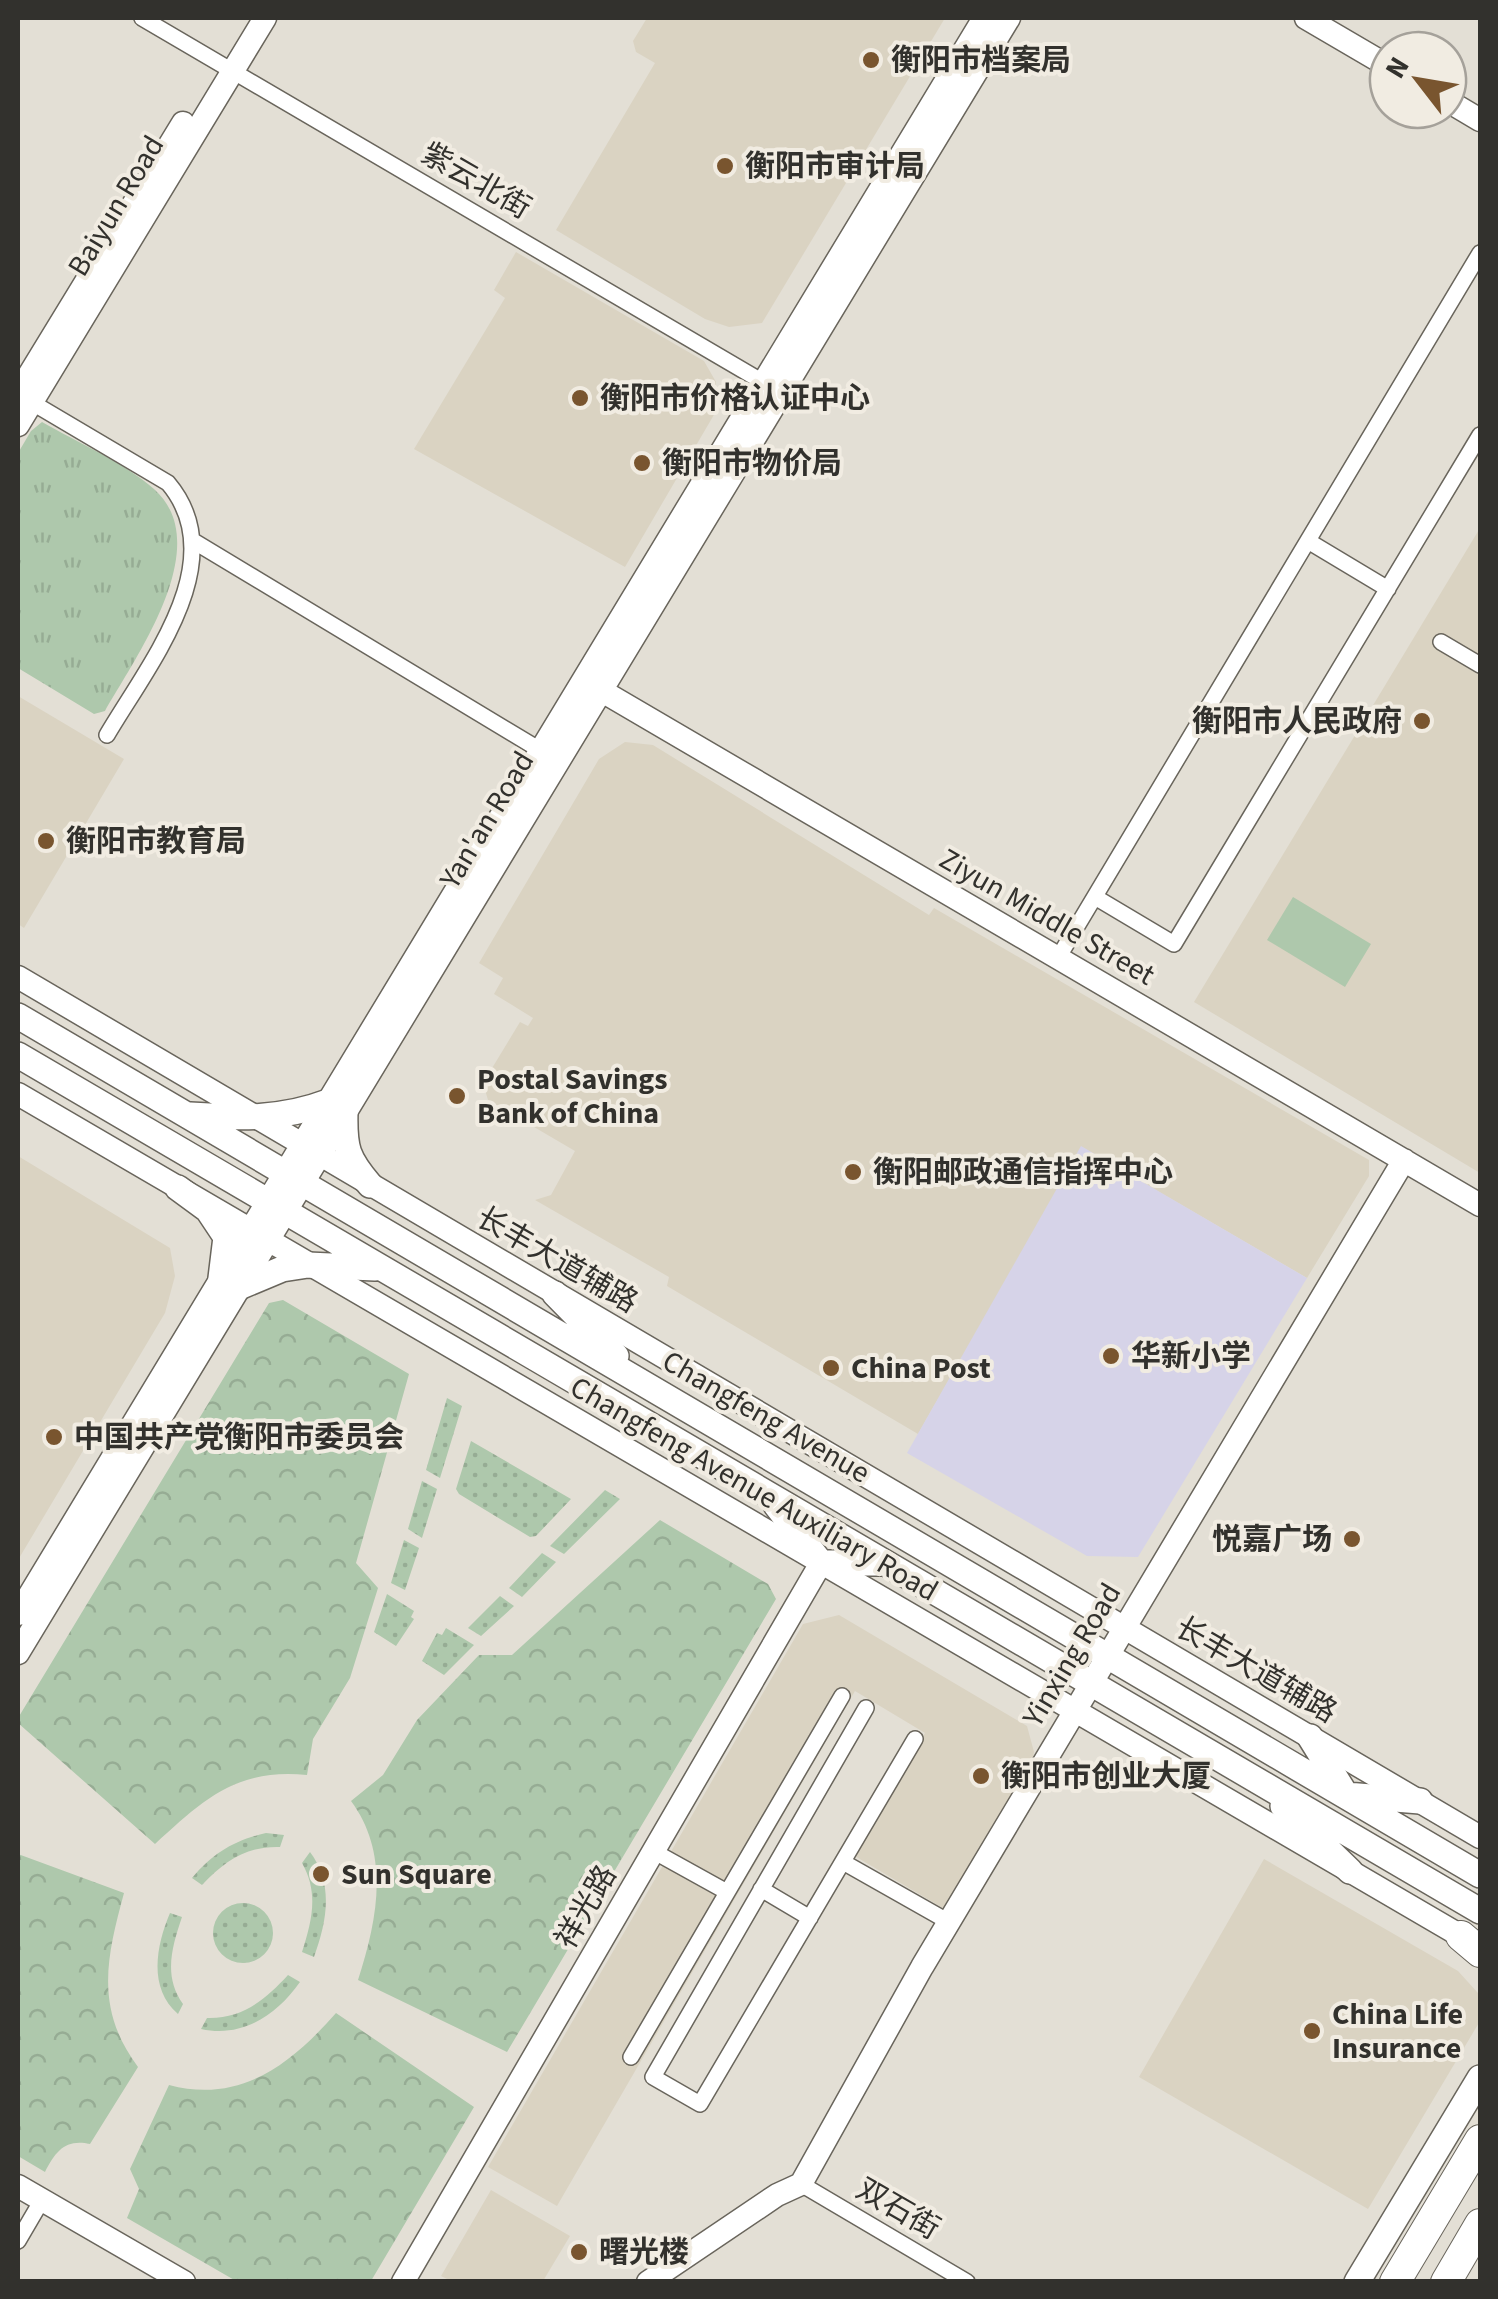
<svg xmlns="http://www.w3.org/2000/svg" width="1498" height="2299" viewBox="0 0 1498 2299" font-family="'Source Sans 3','Noto Sans SC',sans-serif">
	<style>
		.built { fill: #dad3c2 }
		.education { fill: #d6d3e8 }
		.grass { fill: url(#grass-dots) }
		.forest { fill: url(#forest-crowns) }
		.park { fill: url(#park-tufts) }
		.pitch { fill: #aec8ac }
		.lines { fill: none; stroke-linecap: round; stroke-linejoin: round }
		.street-casing { stroke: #69655c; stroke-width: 18 }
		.secondary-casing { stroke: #69655c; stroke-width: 25 }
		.primary-casing { stroke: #69655c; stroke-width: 28 }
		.highway-casing { stroke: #69655c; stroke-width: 32 }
		.street { stroke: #fff; stroke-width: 15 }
		.secondary { stroke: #fff; stroke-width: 22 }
		.primary { stroke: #fff; stroke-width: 25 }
		.highway { stroke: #fff; stroke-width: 30 }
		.poi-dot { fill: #79552f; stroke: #f1ece2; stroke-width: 4 }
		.labels { text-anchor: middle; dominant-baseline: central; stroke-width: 8; stroke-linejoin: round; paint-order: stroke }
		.poi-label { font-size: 30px; font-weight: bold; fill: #32312d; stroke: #f1ece2; text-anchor: start }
		.street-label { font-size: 30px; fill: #32312d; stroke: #f1ece2 }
	</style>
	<defs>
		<pattern id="grass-dots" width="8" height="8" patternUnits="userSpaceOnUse" patternTransform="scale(2.5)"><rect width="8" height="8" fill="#aec8ac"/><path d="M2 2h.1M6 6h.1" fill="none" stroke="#96ac94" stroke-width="1.8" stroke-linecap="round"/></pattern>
		<pattern id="forest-crowns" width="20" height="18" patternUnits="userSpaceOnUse" patternTransform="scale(2.5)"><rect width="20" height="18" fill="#aec8ac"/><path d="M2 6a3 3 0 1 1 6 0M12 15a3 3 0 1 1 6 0" fill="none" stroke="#96ac94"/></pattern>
		<pattern id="park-tufts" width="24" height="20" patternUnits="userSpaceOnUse" patternTransform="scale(2.5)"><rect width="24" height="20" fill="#aec8ac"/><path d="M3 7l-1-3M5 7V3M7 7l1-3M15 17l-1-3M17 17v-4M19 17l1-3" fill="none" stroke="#96ac94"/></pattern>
	</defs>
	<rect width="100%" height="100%" fill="#e3dfd5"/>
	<path class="built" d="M 647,18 L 945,18 L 762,323 L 729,327 L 705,319 L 556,230 L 655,63 L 636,52 L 633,41 Z
		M 516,252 L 704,361 L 716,382 L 715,413 L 625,567 L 414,449 L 505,298 L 494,290 Z
		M 1480,528 L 1480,1173 L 1194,1002 Z
		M 18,696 L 124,759 L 24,928 L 18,924 Z
		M 625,742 L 653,745 L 929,915 L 934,908 L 1369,1160 L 1369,1176 L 1307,1278 L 1082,1147 L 918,1434 L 667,1286 L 669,1277 L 535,1200 L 551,1195 L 575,1151 L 488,1100 L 483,1083 L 520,1022 L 528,1026 L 533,1018 L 494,994 L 503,978 L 479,963 L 599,759 Z
		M 18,1156 L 170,1248 L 175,1276 L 165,1313 L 18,1560 Z
		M 839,1615 L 1027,1726 L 1034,1752 L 1030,1772 L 948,1911 L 853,1855 L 925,1733 L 855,1691 L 557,2206 L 488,2167 L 803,1624 Z
		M 1264,1859 L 1458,1971 L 1478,1993 L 1480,2021 L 1368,2209 L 1139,2077 Z
		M 491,2190 L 570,2236 L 543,2281 L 451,2281 L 441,2276 Z"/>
	<path class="education" d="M 1081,1146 L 1307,1278 L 1138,1557 L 1087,1556 L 907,1453 Z"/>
	<path class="grass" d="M 447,1398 L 462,1406 L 440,1478 L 426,1470 Z
		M 471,1441 L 571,1499 L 536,1536 L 530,1537 L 459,1494 L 456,1489 Z
		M 422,1481 L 437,1489 L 422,1538 L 408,1529 Z
		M 605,1490 L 620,1499 L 564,1554 L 550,1546 Z
		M 404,1540 L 419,1548 L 405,1590 L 391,1583 Z
		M 542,1553 L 556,1562 L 522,1597 L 509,1588 Z
		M 387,1594 L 414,1611 L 411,1617 L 414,1619 L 396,1646 L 374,1632 Z
		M 500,1596 L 514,1606 L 481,1636 L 468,1628 Z
		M 446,1628 L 474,1645 L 444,1675 L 422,1661 L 437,1633 L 442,1635 Z
		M 266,1833 L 284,1835 L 280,1847 C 246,1846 225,1861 202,1885 L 192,1878 C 213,1853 235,1840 266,1833 Z
		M 310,1852 C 334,1884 327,1921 314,1957 L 302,1952 C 312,1920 319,1893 302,1863 Z
		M213 1933a30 30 0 1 1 60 0a30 30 0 1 1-60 0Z
		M 170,1913 L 182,1917 C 172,1947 163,1976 183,2004 L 178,2014 C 148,1988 156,1946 170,1913 Z
		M 288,1975 L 300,1982 C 276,2016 242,2038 201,2029 L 207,2018 C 242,2019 265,2000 288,1975 Z"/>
	<path class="forest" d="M 283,1300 L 409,1374 L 356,1563 L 378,1588 L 350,1678 L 313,1739 L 307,1775 C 237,1768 204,1799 155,1844 L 18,1723 L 18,1718 L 269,1303 Z
		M 660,1520 L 768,1584 L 776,1599 L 507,2052 L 358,1980 C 377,1921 391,1855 351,1801 L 383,1775 L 417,1720 L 479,1655 L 512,1655 Z
		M 18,1854 L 124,1893 C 106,1959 95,2009 138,2067 L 90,2144 C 65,2139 56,2151 45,2172 L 18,2156 Z
		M 336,2013 L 474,2107 L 371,2281 L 236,2281 L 127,2218 L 139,2189 L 130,2169 L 169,2085 C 241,2104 291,2064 336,2013 Z"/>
	<path class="park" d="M 42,422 C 77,442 125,463 154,489 C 217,545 135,658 105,711 L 94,714 L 18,668 L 18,453 L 31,431 Z"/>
	<path class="pitch" d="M 1293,897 L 1371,944 L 1345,987 L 1267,940 Z"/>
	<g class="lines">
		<g class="street-casing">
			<path id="street" d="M 142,18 L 768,385
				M 26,399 L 168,483 C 234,561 148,665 107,735
				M 1308,541 L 1388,589
				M 195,542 L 540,750
				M 1441,642 L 1480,665
				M 1095,897 L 1174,944 L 1480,435
				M 1058,958 L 1480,253
				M 866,1708 L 653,2077 L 700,2104 L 915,1739
				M 653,1851 L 727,1892
				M 843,1862 L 949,1922
				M 761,1889 L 810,1918
				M 631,2057 L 842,1696
				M 801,2184 L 967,2282
				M 18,2241 L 42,2200"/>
		</g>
		<g class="secondary-casing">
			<path id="secondary" d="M 1306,18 L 1388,66
				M 1448,101 L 1480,120
				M 18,393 L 183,123
				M 18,425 L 265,18
				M 590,684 L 1480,1205
				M 18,977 L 1480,1837
				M 18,1094 L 1461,1936
				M 18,1614 L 984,18
				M 18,1653 L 1009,18
				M 18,2186 L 184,2282
				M 403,2282 L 821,1563
				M 648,2282 L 777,2195 L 801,2184 L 922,1967 L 1404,1160"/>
		</g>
		<g class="primary-casing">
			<path id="primary" d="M 18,1016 L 1480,1875
				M 18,1055 L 1480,1911
				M 345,1112 C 344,1148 347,1158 370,1185
				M 190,1115 C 239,1118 281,1120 328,1102
				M 178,1188 L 208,1210 L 226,1237 L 221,1278
				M 239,1287 L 282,1269 L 308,1265 L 375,1268
				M 555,1294 L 616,1356
				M 776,1505 L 821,1563 L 883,1563
				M 1310,1737 L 1346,1795 L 1420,1801
				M 1283,1806 L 1350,1871
				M 1357,2282 L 1480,2078"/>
		</g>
		<g class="highway-casing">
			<path id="highway" d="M 1461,1936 L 1480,1952
				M 1395,2282 L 1480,2140
				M 1446,2282 L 1480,2224"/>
		</g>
		<use href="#street" class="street"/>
		<use href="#secondary" class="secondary"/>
		<use href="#primary" class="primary"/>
		<use href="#highway" class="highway"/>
	</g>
	<g class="poi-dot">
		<circle cx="871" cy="60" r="10"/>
		<circle cx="725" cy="166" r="10"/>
		<circle cx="580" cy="398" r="10"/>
		<circle cx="642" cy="463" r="10"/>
		<circle cx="1422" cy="721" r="10"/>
		<circle cx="46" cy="841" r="10"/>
		<circle cx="457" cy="1096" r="10"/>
		<circle cx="853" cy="1172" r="10"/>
		<circle cx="1111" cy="1356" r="10"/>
		<circle cx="831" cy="1368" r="10"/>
		<circle cx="54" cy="1437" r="10"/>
		<circle cx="1352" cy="1539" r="10"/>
		<circle cx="981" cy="1776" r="10"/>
		<circle cx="321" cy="1874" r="10"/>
		<circle cx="1312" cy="2031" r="10"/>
		<circle cx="579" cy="2252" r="10"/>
	</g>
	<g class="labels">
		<g class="poi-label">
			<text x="891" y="60">衡阳市档案局</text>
			<text x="745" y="166">衡阳市审计局</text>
			<text x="600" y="398">衡阳市价格认证中心</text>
			<text x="662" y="463">衡阳市物价局</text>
			<text x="1402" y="721" text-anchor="end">衡阳市人民政府</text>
			<text x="66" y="841">衡阳市教育局</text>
			<text x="477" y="1079">Postal Savings<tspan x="477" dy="34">Bank of China</tspan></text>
			<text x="873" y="1172">衡阳邮政通信指挥中心</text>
			<text x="1131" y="1356">华新小学</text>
			<text x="851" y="1368">China Post</text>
			<text x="74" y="1437">中国共产党衡阳市委员会</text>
			<text x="1332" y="1539" text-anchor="end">悦嘉广场</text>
			<text x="1001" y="1776">衡阳市创业大厦</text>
			<text x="341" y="1874">Sun Square</text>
			<text x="1332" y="2014">China Life<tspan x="1332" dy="34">Insurance</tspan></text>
			<text x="599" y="2252">曙光楼</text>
		</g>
		<g class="street-label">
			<text transform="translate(476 181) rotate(30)">紫云北街</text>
			<text transform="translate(116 206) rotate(-59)">Baiyun Road</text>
			<text transform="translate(487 820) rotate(-59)">Yan'an Road</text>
			<text transform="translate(1047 917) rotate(30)">Ziyun Middle Street</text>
			<text transform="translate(557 1260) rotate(30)">长丰大道辅路</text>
			<text transform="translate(766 1417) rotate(30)">Changfeng Avenue</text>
			<text transform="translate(754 1489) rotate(30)">Changfeng Avenue Auxiliary Road</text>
			<text transform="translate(1072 1655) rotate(-59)">Yinxing Road</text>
			<text transform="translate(1256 1670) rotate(30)">长丰大道辅路</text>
			<text transform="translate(586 1907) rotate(-60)">祥光路</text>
			<text transform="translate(898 2209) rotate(30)">双石街</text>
		</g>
	</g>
	<rect width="1498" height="2299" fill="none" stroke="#32312d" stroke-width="40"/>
	<g transform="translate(1418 80) rotate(301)"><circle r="48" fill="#f1ece2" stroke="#a5a19a" stroke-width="2.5"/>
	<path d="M0-8L18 38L0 25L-18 38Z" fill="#79552f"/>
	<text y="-15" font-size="28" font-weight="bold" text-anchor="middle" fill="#32312d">N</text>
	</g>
</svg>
